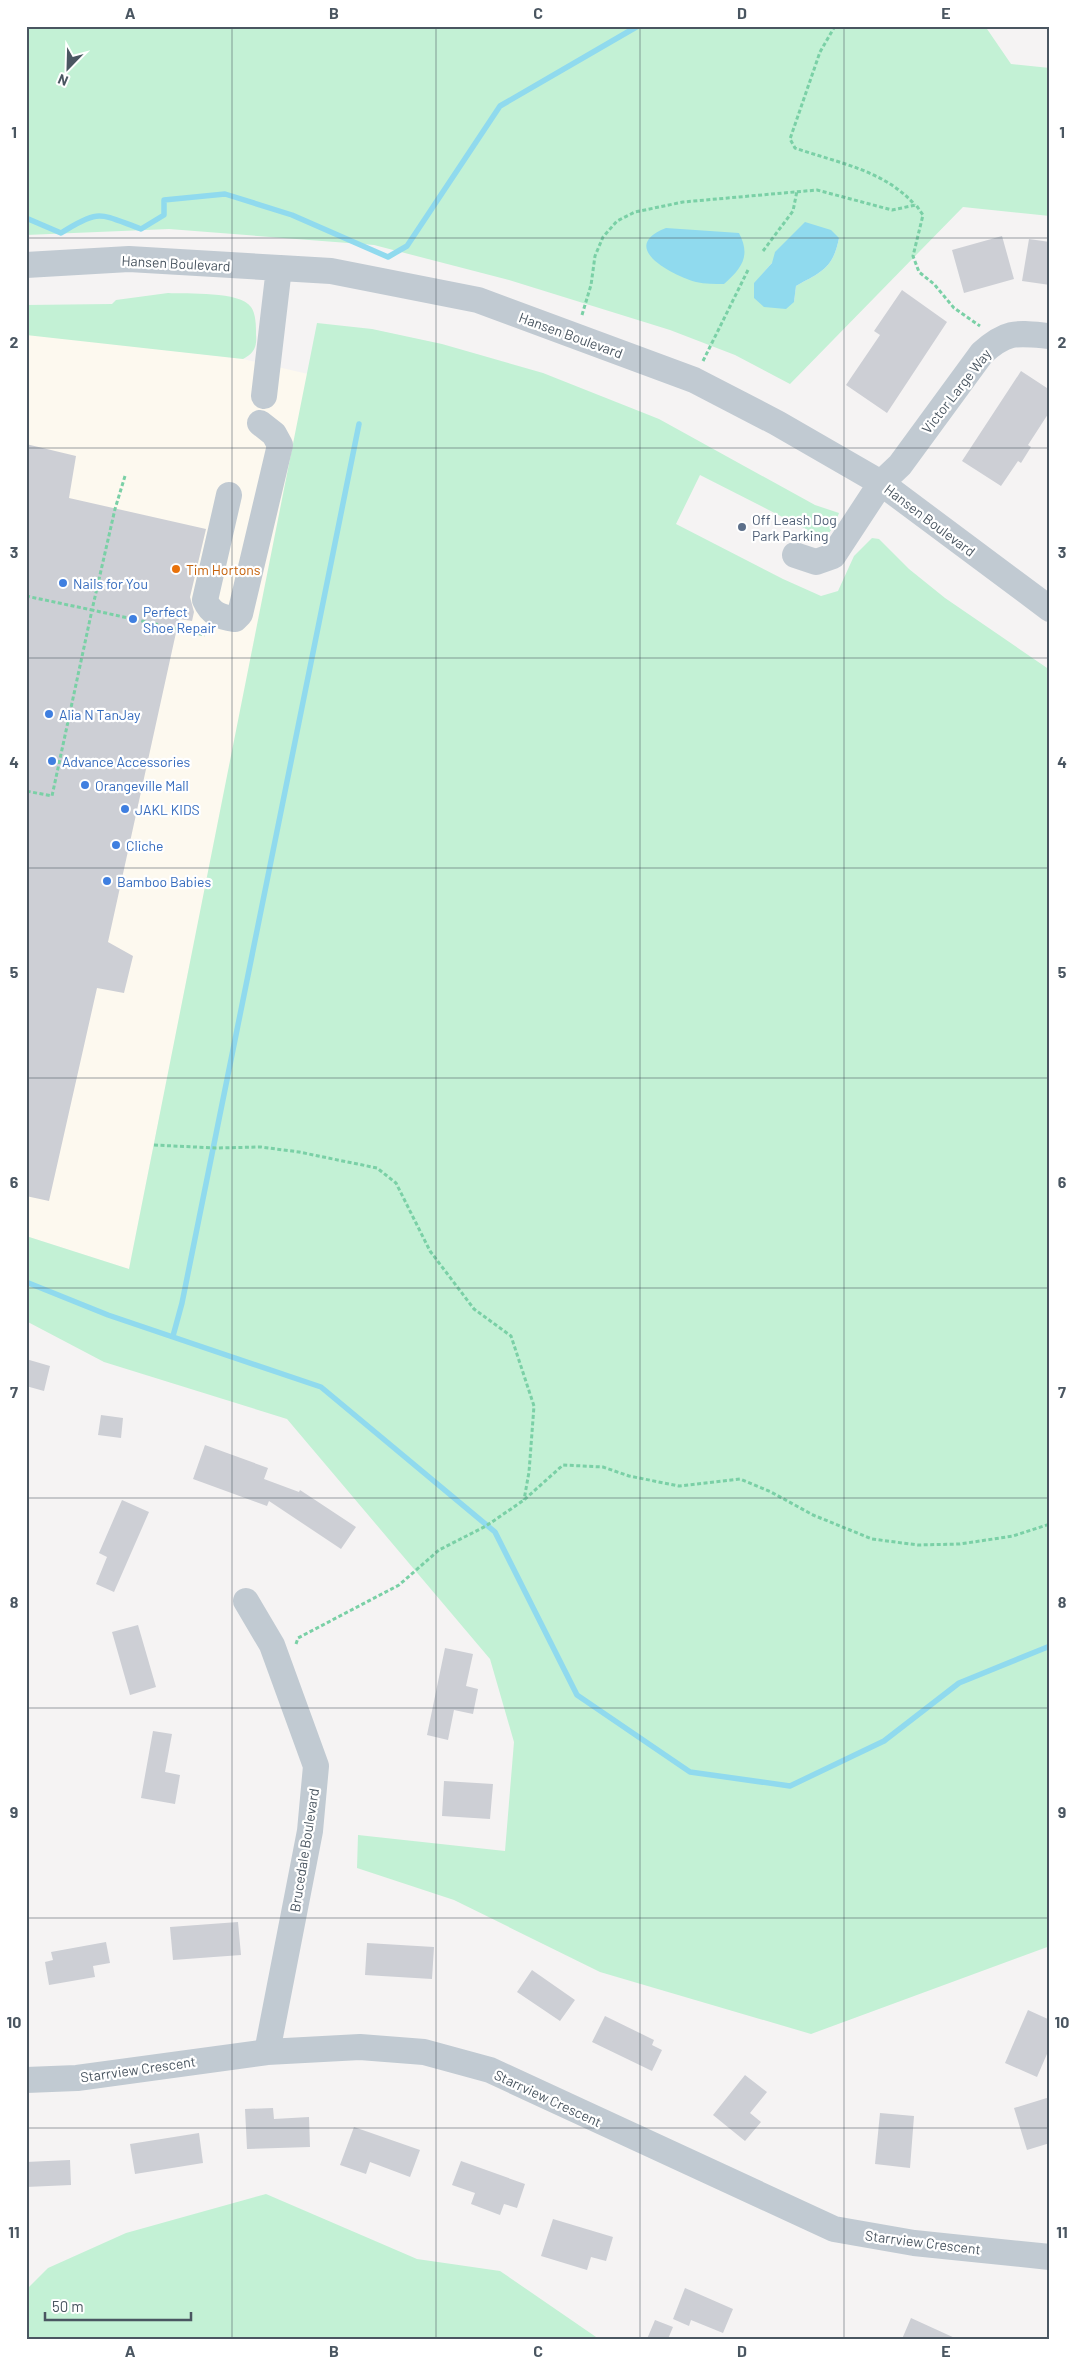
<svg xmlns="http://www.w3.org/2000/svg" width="1076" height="2365" viewBox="0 0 1076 2365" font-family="Barlow,sans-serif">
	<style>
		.commercial { fill: #fdf9ef }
		.green { fill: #c3f1d5; fill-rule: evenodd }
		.water { fill: #90daee }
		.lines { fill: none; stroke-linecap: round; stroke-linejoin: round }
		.stream { stroke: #90daee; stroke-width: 5.5 }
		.building { fill: #cdcfd5 }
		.path { stroke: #7ad0a6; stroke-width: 3; stroke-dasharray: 4 2.5; stroke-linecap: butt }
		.minor { stroke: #c1cad2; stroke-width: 26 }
		.grid { fill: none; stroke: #4a5661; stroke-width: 1; stroke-opacity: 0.55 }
		.service-dot { fill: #5c6f8a; stroke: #fff; stroke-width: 2 }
		.food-dot { fill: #e8710a; stroke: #fff; stroke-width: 2 }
		.shop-dot { fill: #3f7fe0; stroke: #fff; stroke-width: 2 }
		.labels { text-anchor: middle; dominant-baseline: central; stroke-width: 4.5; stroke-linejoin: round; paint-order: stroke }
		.street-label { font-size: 14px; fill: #4a5661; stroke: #fff }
		.service-label { font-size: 14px; fill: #4e5e75; stroke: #fff; text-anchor: start }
		.food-label { font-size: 14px; fill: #c56008; stroke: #fff; text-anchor: start }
		.shop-label { font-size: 14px; fill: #366cbe; stroke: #fff; text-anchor: start }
		.neatline { fill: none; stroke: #4a5661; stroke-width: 2 }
		.grid-label { font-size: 16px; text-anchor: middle; font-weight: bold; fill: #4a5661 }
	</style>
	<rect width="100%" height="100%" fill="#f5f3f3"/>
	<path class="commercial" d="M 26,334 L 243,359 L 308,374 L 129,1269 L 26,1236 Z"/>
	<path class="green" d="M 26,26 L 985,26 L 1011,64 L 1050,68 L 1050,216 L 963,207 L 790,384 L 735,355 L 670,330 L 509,280 L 374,245 L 169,229 L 26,235 ZM 839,238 C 833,269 821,272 796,286 L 794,302 L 763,273 L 772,263 Z
		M 168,293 C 187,294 240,291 251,307 C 256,314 256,326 256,334 C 257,346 255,353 243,359 L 26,335 L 26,305 L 112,304 L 116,300 Z
		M 317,323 L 372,329 L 442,344 L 543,373 L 659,419 L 815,505 L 839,513 L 834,526 L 826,537 L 813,540 L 805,537 L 808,530 L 700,475 L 676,524 L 783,579 L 821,596 L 838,591 L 854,556 L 872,538 L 879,539 L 909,569 L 945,598 L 1050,670 L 1050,1946 L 811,2034 L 600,1972 L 454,1900 L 357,1868 L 358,1835 L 505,1851 L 514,1742 L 490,1659 L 287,1419 L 104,1362 L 26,1321 L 26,1236 L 129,1269 Z
		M 266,2194 L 417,2259 L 500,2271 L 599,2339 L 26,2339 L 26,2290 L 48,2268 L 126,2233 Z"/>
	<path class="water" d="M 805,222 L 831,230 L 839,238 C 833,269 821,272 796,286 L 794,302 L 786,309 L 764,307 L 754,298 L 754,283 L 772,263 L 775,252 Z
		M 666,228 L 739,233 C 751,256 742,268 724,284 C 715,284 705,284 696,282 C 672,275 617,247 666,228 Z"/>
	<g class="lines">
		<path class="stream" d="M 26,218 L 61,233 C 100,208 100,214 141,229 L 164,215 L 164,200 L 225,194 L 292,215 L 388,257 L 407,246 L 500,106 L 638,26
			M 26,1282 L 108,1315 L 321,1387 L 495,1532 L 577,1695 L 690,1772 L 790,1786 L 884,1741 L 959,1683 L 1050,1646
			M 173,1336 L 182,1303 L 359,424"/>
	</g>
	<path class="building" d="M 1002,236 L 1014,279 L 964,293 L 952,250 Z
		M 1029,239 L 1050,242 L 1050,285 L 1022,281 Z
		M 902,290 L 947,322 L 887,413 L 846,385 L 880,335 L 874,331 Z
		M 1021,371 L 1050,390 L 1050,411 L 1028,445 L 1031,447 L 1021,463 L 1018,461 L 1001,486 L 962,461 Z
		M 26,444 L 76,456 L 69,498 L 206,529 L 190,597 L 194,612 L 192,621 L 179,619 L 108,942 L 133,956 L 124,993 L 97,988 L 49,1201 L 26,1196 Z
		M 26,1359 L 50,1366 L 44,1391 L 26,1386 Z
		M 101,1415 L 123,1418 L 121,1438 L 98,1435 Z
		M 205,1445 L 268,1468 L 264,1479 L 299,1492 L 300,1490 L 356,1527 L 341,1549 L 269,1501 L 267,1506 L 193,1479 Z
		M 122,1500 L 149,1512 L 114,1592 L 96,1584 L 107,1557 L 99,1553 Z
		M 138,1625 L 156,1687 L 130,1695 L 112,1632 Z
		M 445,1648 L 473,1654 L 466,1686 L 478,1689 L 473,1714 L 454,1710 L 448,1740 L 427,1735 Z
		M 153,1731 L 172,1734 L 165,1772 L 180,1775 L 175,1804 L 141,1798 Z
		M 444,1781 L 493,1784 L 490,1819 L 442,1816 Z
		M 238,1922 L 241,1955 L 173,1960 L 170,1927 Z
		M 106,1942 L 110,1963 L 93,1966 L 95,1977 L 49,1985 L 45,1962 L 53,1960 L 51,1952 Z
		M 367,1943 L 434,1947 L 432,1979 L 365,1975 Z
		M 532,1970 L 575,2000 L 560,2021 L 517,1992 Z
		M 1028,2010 L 1050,2020 L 1050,2047 L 1037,2077 L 1005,2063 Z
		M 605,2016 L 654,2040 L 652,2045 L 662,2050 L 652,2071 L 592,2042 Z
		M 745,2075 L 767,2092 L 750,2113 L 761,2122 L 745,2141 L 713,2115 Z
		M 1050,2097 L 1050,2143 L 1027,2150 L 1014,2108 Z
		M 273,2108 L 274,2119 L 309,2117 L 310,2147 L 247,2149 L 245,2109 Z
		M 880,2113 L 914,2116 L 910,2168 L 875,2164 Z
		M 354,2127 L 420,2150 L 410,2177 L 370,2162 L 366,2174 L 340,2165 Z
		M 199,2133 L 203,2163 L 135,2174 L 130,2144 Z
		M 70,2160 L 71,2185 L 26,2187 L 26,2162 Z
		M 461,2161 L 525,2184 L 517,2208 L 504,2204 L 500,2215 L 471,2204 L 475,2193 L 452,2185 Z
		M 553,2219 L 613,2237 L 606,2261 L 591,2257 L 587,2270 L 541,2256 Z
		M 685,2288 L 733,2309 L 723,2333 L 691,2320 L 689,2326 L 673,2319 Z
		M 911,2318 L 957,2339 L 902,2339 Z
		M 655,2320 L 673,2327 L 668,2339 L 647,2339 Z"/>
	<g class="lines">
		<path class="path" d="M 835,26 L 820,52 L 790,139 L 795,148 C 838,163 884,170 915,205
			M 763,251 L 793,211 L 797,191
			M 582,315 L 591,285 L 595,256 L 603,237 L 617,221 L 635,212 L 683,202 L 817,190 L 892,210 L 916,205 L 923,215 L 913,256 L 919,272 L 934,284 L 954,308 L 980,326
			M 703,361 L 748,270
			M 125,476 L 115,509 L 92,610 L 205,635
			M 26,596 L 92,610 L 52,796 L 26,791
			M 154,1145 L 216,1148 L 261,1147 L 299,1152 L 377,1168 L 396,1183 L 430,1251 L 474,1309 L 511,1336 L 534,1406 L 529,1472 L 524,1500
			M 296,1644 L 298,1638 L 399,1585 L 439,1550 L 486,1526 L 524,1500 L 563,1465 L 603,1467 L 629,1476 L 679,1486 L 740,1479 L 771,1492 L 813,1515 L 872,1539 L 918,1545 L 960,1544 L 1013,1536 L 1050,1524"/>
		<path class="minor" d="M 26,265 L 129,259 L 331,271 L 478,300 L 694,380 L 777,423 L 881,483 L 1050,609
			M 264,396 L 279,268
			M 229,495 L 205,600 C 211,614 220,617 235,619 L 240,614 L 280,445 L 274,434 L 260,423
			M 795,555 L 816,562 L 833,556 L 881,483 L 900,465 L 982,353 C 1008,330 1017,333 1050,336
			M 246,1601 L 272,1645 L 316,1766 L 310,1831 L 267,2052
			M 26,2080 L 77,2078 L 267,2052 L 360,2047 L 424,2052 L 490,2070 L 834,2229 L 914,2243 L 1050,2257"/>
	</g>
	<path class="grid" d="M 232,26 L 232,2339M 436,26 L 436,2339M 640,26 L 640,2339M 844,26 L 844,2339M 26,238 L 1050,238M 26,448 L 1050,448M 26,658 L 1050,658M 26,868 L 1050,868M 26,1078 L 1050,1078M 26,1288 L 1050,1288M 26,1498 L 1050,1498M 26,1708 L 1050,1708M 26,1918 L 1050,1918M 26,2128 L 1050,2128"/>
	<circle class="service-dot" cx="742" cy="527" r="5"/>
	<circle class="food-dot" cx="176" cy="569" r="5"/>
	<g class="shop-dot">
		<circle cx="63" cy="583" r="5"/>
		<circle cx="133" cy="619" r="5"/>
		<circle cx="49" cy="714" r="5"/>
		<circle cx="52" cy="761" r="5"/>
		<circle cx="85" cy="785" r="5"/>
		<circle cx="125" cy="809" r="5"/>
		<circle cx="116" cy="845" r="5"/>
		<circle cx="107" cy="881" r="5"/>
	</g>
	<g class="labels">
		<g class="street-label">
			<text transform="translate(176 263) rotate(3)">Hansen Boulevard</text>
			<text transform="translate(571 335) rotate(20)">Hansen Boulevard</text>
			<text transform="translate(956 391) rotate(-52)">Victor Large Way</text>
			<text transform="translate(930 520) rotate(37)">Hansen Boulevard</text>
			<text transform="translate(304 1850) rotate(-81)">Brucedale Boulevard</text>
			<text transform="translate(138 2069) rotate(-8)">Starrview Crescent</text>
			<text transform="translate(548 2098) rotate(25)">Starrview Crescent</text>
			<text transform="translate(923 2242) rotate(7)">Starrview Crescent</text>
		</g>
		<g class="service-label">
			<text x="752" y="519">Off Leash Dog<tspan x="752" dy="16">Park Parking</tspan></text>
		</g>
		<g class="food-label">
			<text x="186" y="569">Tim Hortons</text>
		</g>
		<g class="shop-label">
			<text x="73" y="583">Nails for You</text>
			<text x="143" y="611">Perfect<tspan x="143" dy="16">Shoe Repair</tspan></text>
			<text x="59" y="714">Alia N TanJay</text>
			<text x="62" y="761">Advance Accessories</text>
			<text x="95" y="785">Orangeville Mall</text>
			<text x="135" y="809">JAKL KIDS</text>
			<text x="126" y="845">Cliche</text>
			<text x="117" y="881">Bamboo Babies</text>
		</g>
	</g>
	<rect width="1076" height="2365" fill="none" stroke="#ffffff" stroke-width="55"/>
	<g transform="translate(68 68) rotate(203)" stroke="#ffffff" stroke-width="4" paint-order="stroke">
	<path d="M0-4L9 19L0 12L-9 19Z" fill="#4a5661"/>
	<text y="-8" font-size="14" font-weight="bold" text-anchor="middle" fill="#4a5661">N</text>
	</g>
	<path d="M45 2312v8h146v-8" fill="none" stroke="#4a5661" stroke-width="2.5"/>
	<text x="52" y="2312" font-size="15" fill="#4a5661" stroke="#ffffff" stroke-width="4" paint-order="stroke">50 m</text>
	<rect x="28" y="28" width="1020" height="2310" class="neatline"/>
	<g class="grid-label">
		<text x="130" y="19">A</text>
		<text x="334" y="19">B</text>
		<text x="538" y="19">C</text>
		<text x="742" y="19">D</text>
		<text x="946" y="19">E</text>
		<text x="14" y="138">1</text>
		<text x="1062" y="138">1</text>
		<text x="14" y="348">2</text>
		<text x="1062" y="348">2</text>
		<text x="14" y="558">3</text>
		<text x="1062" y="558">3</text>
		<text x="14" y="768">4</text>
		<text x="1062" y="768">4</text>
		<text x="14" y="978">5</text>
		<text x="1062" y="978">5</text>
		<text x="14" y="1188">6</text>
		<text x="1062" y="1188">6</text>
		<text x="14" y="1398">7</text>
		<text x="1062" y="1398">7</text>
		<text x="14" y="1608">8</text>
		<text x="1062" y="1608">8</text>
		<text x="14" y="1818">9</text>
		<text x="1062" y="1818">9</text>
		<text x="14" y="2028">10</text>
		<text x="1062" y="2028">10</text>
		<text x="14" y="2238">11</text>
		<text x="1062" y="2238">11</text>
		<text x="130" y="2357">A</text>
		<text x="334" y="2357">B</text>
		<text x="538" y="2357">C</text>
		<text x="742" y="2357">D</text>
		<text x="946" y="2357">E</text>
	</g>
</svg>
